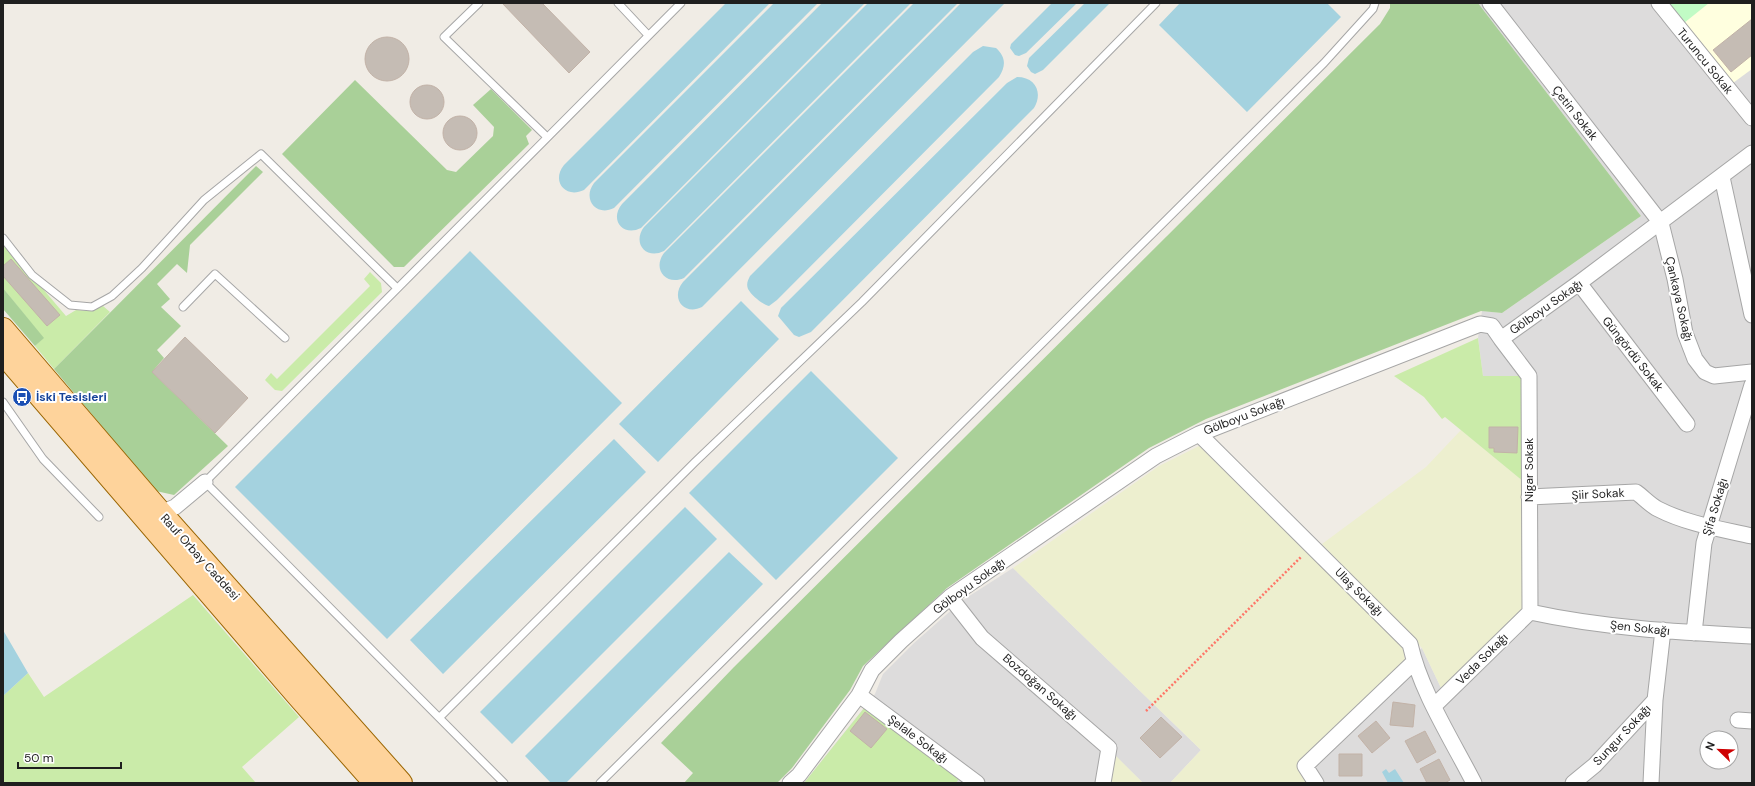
<svg xmlns="http://www.w3.org/2000/svg" width="1755" height="786" viewBox="0 0 1755 786" font-family="'DM Sans',sans-serif">
	<style>
		.residential { fill: #dddcdc; fill-rule: evenodd }
		.education { fill: #ffffdf }
		.farmland { fill: #edefcf }
		.grass { fill: #caeba9 }
		.forest { fill: #a9d098 }
		.park { fill: #c1fbc5 }
		.water { fill: #a4d2df }
		.building { fill: #c5bcb4; stroke: #c2b2a7 }
		.lines { fill: none; stroke-linecap: round; stroke-linejoin: round }
		.service-casing { stroke: #a6a6a6; stroke-width: 9 }
		.minor-casing { stroke: #a6a6a6; stroke-width: 17 }
		.primary-casing { stroke: #9a6500; stroke-width: 24 }
		.path { stroke: #fe7668; stroke-width: 2.5; stroke-dasharray: 2 2; stroke-linecap: butt }
		.service { stroke: #fff; stroke-width: 7 }
		.minor { stroke: #fff; stroke-width: 15 }
		.primary { stroke: #fed39b; stroke-width: 22 }
		.labels { text-anchor: middle; dominant-baseline: central; stroke-width: 4; stroke-linejoin: round; paint-order: stroke }
		.street-label { font-size: 12px; fill: #1f1f1f; stroke: #fff }
		.transit-label { font-size: 12px; font-weight: bold; fill: #164399; stroke: #fff; text-anchor: start }
	</style>
	<rect width="100%" height="100%" fill="#f0ece5"/>
	<path class="residential" d="M 1478,3 L 1752,3 L 1752,783 L 1310,783 L 1297,764 L 1405,661 L 1422,648 L 1442,690 L 1524,608 L 1524,376 L 1483,376 L 1478,338 L 1482,311 L 1502,313 L 1641,216 ZM 1707,738 L 1731,738 L 1731,762 L 1707,762 Z
		M 1013,568 L 1201,750 L 1170,783 L 1143,783 L 1110,751 L 1103,783 L 804,783 L 875,694 L 883,674 L 914,643 L 963,600 Z"/>
	<path class="education" d="M 1668,3 L 1752,3 L 1752,69 L 1733,83 Z"/>
	<path class="farmland" d="M 1461,430 L 1524,482 L 1524,608 L 1442,690 L 1422,648 L 1322,544 L 1426,467 Z
		M 1199,446 L 1403,644 L 1405,661 L 1298,764 L 1310,783 L 1170,783 L 1201,750 L 1013,568 L 1159,466 Z
		M 1116,756 L 1143,783 L 1111,783 Z"/>
	<path class="grass" d="M 3,239 L 14,255 L 66,316 L 76,310 L 90,311 L 103,306 L 110,312 L 54,369 L 35,346 L 43,338 L 3,288 Z
		M 370,272 L 381,283 L 382,292 L 282,391 L 275,390 L 265,380 L 271,373 L 277,379 L 370,286 L 364,279 Z
		M 1478,338 L 1483,376 L 1524,376 L 1524,482 L 1445,417 L 1442,419 L 1424,397 L 1394,376 Z
		M 193,595 L 299,717 L 242,767 L 256,783 L 3,783 L 3,696 L 28,673 L 44,697 Z
		M 865,707 L 959,779 L 956,783 L 804,783 Z"/>
	<path class="forest" d="M 1390,3 L 1478,3 L 1641,216 L 1502,313 L 1481,311 L 1206,419 L 1149,448 L 947,588 L 863,666 L 850,690 L 792,768 L 777,783 L 684,783 L 693,773 L 661,743 L 734,667 L 1380,24 L 1390,8 Z
		M 355,80 L 447,170 L 456,172 L 493,136 L 494,127 L 473,105 L 491,89 L 532,130 L 526,136 L 529,144 L 404,267 L 394,267 L 282,154 Z
		M 256,166 L 263,172 L 190,245 L 187,273 L 177,264 L 157,284 L 170,299 L 161,307 L 181,326 L 157,350 L 164,358 L 152,372 L 228,446 L 174,495 L 156,491 L 54,369 Z
		M 3,288 L 44,338 L 35,346 L 3,309 Z"/>
	<path class="park" d="M 1668,3 L 1709,3 L 1684,23 Z"/>
	<path class="water" d="M 726,3 L 770,3 L 584,190 C 565,199 551,181 564,165 Z
		M 774,3 L 818,3 L 614,208 C 596,217 582,199 594,183 Z
		M 822,3 L 865,3 L 641,228 C 623,237 609,220 622,204 Z
		M 868,3 L 911,3 L 664,251 C 646,260 632,243 644,227 Z
		M 914,3 L 958,3 L 684,278 C 666,286 652,269 664,253 Z
		M 961,3 L 1005,3 L 702,307 C 684,316 670,298 683,282 Z
		M 1052,3 L 1077,3 L 1026,53 L 1019,56 L 1015,55 L 1010,48 L 1011,44 Z
		M 1085,3 L 1110,3 L 1043,70 L 1035,74 L 1031,72 L 1027,66 L 1029,58 Z
		M 1180,3 L 1327,3 L 1341,17 L 1247,112 L 1159,25 Z
		M 983,46 L 996,48 C 1006,57 1006,66 999,77 L 777,300 L 769,306 C 762,304 752,296 748,289 C 746,284 748,280 750,276 L 973,52 Z
		M 1017,77 C 1036,77 1043,93 1034,108 L 811,332 L 799,337 L 794,335 L 778,316 L 781,308 L 1007,83 Z
		M 470,251 L 622,403 L 387,639 L 235,487 Z
		M 741,301 L 779,339 L 658,462 L 619,424 Z
		M 811,371 L 898,458 L 776,580 L 689,493 Z
		M 614,439 L 646,472 L 443,674 L 410,640 Z
		M 685,507 L 717,539 L 512,744 L 480,712 Z
		M 729,552 L 763,584 L 566,783 L 551,783 L 525,756 Z
		M 3,630 L 28,673 L 3,696 Z
		M 1386,769 L 1389,773 L 1395,769 L 1404,783 L 1388,783 L 1382,772 Z"/>
	<path class="building" d="M 502,3 L 542,3 L 590,52 L 569,73 Z
		M 1752,19 L 1752,55 L 1731,72 L 1713,50 Z
		M365 59a22 22 0 1 1 44 0a22 22 0 1 1-44 0Z
		M410 102a17 17 0 1 1 34 0a17 17 0 1 1-34 0Z
		M443 133a17 17 0 1 1 34 0a17 17 0 1 1-34 0Z
		M 11,259 L 60,315 L 47,326 L 3,276 L 3,266 Z
		M 185,337 L 248,398 L 215,433 L 152,372 Z
		M 1489,427 L 1518,427 L 1517,453 L 1494,452 L 1494,448 L 1489,448 Z
		M 1393,702 L 1415,705 L 1413,727 L 1390,725 Z
		M 865,712 L 887,729 L 871,748 L 850,731 Z
		M 1161,717 L 1182,737 L 1160,758 L 1140,738 Z
		M 1376,721 L 1390,738 L 1372,753 L 1358,736 Z
		M 1425,731 L 1436,752 L 1417,763 L 1405,741 Z
		M 1339,754 L 1362,754 L 1362,776 L 1339,776 Z
		M 1439,759 L 1450,780 L 1445,783 L 1427,783 L 1420,769 Z"/>
	<g class="lines">
		<g class="service-casing">
			<path id="service" d="M 479,3 L 444,37 L 547,137
				M 618,3 L 648,35
				M 3,238 L 32,275 L 70,305 L 92,307 L 112,296 L 142,268 L 204,200 L 261,154 L 397,288
				M 183,307 L 215,274 L 285,338
				M 3,402 L 43,459 L 99,517
				M 440,717 L 695,462 L 862,302 L 1156,3
				M 504,783 L 205,482 L 681,3
				M 600,783 L 1324,63 L 1373,9 L 1375,3"/>
		</g>
		<g class="minor-casing">
			<path id="minor" d="M 1490,3 L 1661,223 L 1675,279 L 1685,333 L 1695,359 L 1705,372 L 1714,376 L 1752,372
				M 1659,3 L 1752,118
				M 1722,177 L 1752,315
				M 1579,283 L 1687,424
				M 1501,339 L 1529,376 L 1530,612
				M 1199,434 L 1410,644 C 1420,690 1452,740 1474,783
				M 1529,497 L 1636,492 C 1643,497 1650,505 1658,509 C 1687,524 1721,529 1752,536
				M 161,513 L 175,507 L 205,482
				M 950,597 L 982,638 L 1109,748 L 1103,783
				M 1530,612 C 1603,628 1678,632 1752,636
				M 1694,633 L 1704,543 L 1752,385
				M 859,695 L 977,783
				M 1434,706 L 1530,612
				M 1738,720 L 1752,721
				M 790,783 L 799,775 L 859,695 L 872,670 L 901,641 L 950,597 L 1156,456 L 1199,434 L 1480,324 L 1492,326 L 1501,339 L 1579,283 L 1752,153
				M 1316,783 L 1305,766 L 1414,662
				M 1573,783 L 1595,765 L 1655,700 L 1663,630
				M 1651,783 L 1655,700"/>
		</g>
		<g class="primary-casing">
			<path id="primary" d="M 3,329 L 161,513 L 401,783
				M 3,353 L 298,696 L 375,783"/>
		</g>
		<path class="path" d="M 1146,711 L 1302,556"/>
		<use href="#service" class="service"/>
		<use href="#minor" class="minor"/>
		<use href="#primary" class="primary"/>
	</g>
	<defs>
		<g id="bus-disc" transform="scale(1)"><circle r="9.5" fill="#1a4fb4" stroke="#fff"/><path d="M-5-6H5V4H4V6H2V4H-2V6H-4V4H-5ZM-3.5-4V0h7V-4ZM-3.5 1.2v1.5H-2V1.2ZM2 1.2v1.5H3.5V1.2Z" fill="#fff"/></g>
	</defs>
	<g fill-rule="evenodd">
		<use href="#bus-disc" x="22" y="397"/>
	</g>
	<g class="labels">
		<g class="street-label">
			<text transform="translate(1705 61) rotate(51)">Turuncu Sokak</text>
			<text transform="translate(1575 113) rotate(52)">Çetin Sokak</text>
			<text transform="translate(1679 299) rotate(77)">Çankaya Sokağı</text>
			<text transform="translate(1546 307) rotate(-35)">Gölboyu Sokağı</text>
			<text transform="translate(1633 354) rotate(52)">Güngördü Sokak</text>
			<text transform="translate(1244 416) rotate(-21)">Gölboyu Sokağı</text>
			<text transform="translate(1529 470) rotate(-90)">Nigar Sokak</text>
			<text transform="translate(1598 494) rotate(-3)">Şiir Sokak</text>
			<text transform="translate(1715 507) rotate(-73)">Şifa Sokağı</text>
			<text transform="translate(200 557) rotate(48)">Rauf Orbay Caddesi</text>
			<text transform="translate(969 586) rotate(-36)">Gölboyu Sokağı</text>
			<text transform="translate(1359 592) rotate(45)">Ulaş Sokağı</text>
			<text transform="translate(1640 628) rotate(6)">Şen Sokağı</text>
			<text transform="translate(1482 659) rotate(-45)">Veda Sokağı</text>
			<text transform="translate(1040 687) rotate(41)">Bozdoğan Sokağı</text>
			<text transform="translate(1622 735) rotate(-47)">Sungur Sokağı</text>
			<text transform="translate(918 739) rotate(37)">Şelale Sokağı</text>
		</g>
		<g class="transit-label">
			<text x="36" y="397">İski Tesisleri</text>
		</g>
	</g>
	<rect width="1755" height="786" fill="none" stroke="#1f1f1f" stroke-width="8"/>
	<g transform="translate(1719 750) rotate(293)"><circle r="19" fill="#ffffff" stroke="#a5a5a5"/>
	<path d="M0-3L7 15L0 10L-7 15Z" fill="#ce0002"/>
	<text y="-6" font-size="11" font-weight="bold" text-anchor="middle" fill="#1f1f1f">N</text>
	</g>
	<path d="M18 762v6h103v-6" fill="none" stroke="#1f1f1f" stroke-width="2"/>
	<text x="24" y="762" font-size="12" fill="#1f1f1f" stroke="#ffffff" stroke-width="3" paint-order="stroke">50 m</text>
</svg>
